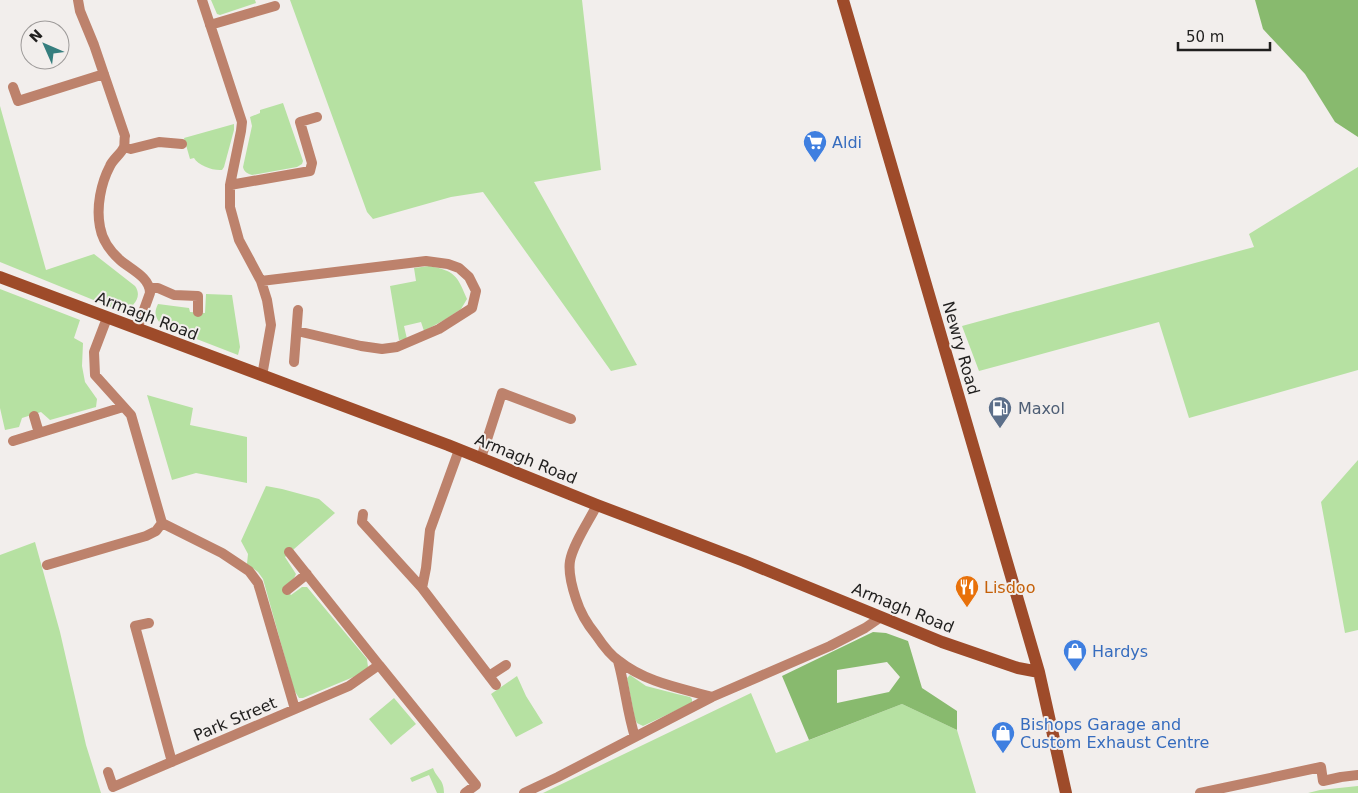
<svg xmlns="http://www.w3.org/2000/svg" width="1358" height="793" viewBox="0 0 1358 793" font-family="'DejaVu Sans',sans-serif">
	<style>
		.green { fill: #b6e1a2 }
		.forest { fill: #88ba6e; fill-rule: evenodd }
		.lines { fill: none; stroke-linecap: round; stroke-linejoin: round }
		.minor { stroke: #bd826c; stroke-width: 10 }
		.secondary { stroke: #9e4b2a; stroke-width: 12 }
		.labels { text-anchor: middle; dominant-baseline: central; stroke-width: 4; stroke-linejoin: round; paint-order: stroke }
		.shop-label { font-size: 16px; fill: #366cbe; stroke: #f2eeec; text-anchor: start }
		.street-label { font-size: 16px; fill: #201f1e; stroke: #f2eeec }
		.service-label { font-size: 16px; fill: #4e5e75; stroke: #f2eeec; text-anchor: start }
		.food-label { font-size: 16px; fill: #c56008; stroke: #f2eeec; text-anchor: start }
	</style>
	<rect width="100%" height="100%" fill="#f2eeec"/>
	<path class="green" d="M 211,0 L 255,0 L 256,3 L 220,15 L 217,14 Z
		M 290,0 L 582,0 L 601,170 L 534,182 L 637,365 L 611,371 L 483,192 L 451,197 L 373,219 L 367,212 Z
		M 283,103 L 303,161 L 302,164 L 297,167 L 252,175 C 248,174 244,172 243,167 L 252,126 L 250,117 L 260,113 L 260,110 Z
		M 0,106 L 46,270 L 94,254 L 135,286 C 143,297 133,307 123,312 L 0,262 Z
		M 234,124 L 234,130 L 224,167 L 222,170 C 213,171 198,165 194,158 L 190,159 L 184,138 Z
		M 1358,167 L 1358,370 L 1189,418 L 1159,322 L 979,371 L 962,326 L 1254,247 L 1249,234 Z
		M 429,266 C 455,271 457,275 467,299 L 461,309 L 446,319 L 424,331 L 421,322 L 404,326 L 407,339 L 399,340 L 390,286 L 416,281 L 414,268 Z
		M 0,289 L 80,320 L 74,338 L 83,343 L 82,366 L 85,382 L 97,399 L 96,407 L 50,420 L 41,412 L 22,418 L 19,427 L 5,430 L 0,408 Z
		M 206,294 L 232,295 L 240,347 L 238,355 L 163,326 C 156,319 153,314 158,304 L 189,308 L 190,312 L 205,313 Z
		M 147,395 L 193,408 L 190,425 L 247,437 L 247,483 L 196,473 L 172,480 Z
		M 1358,460 L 1358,630 L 1345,633 L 1321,502 Z
		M 266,486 L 282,489 L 319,499 L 335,513 L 285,557 L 296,574 L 294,578 L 284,587 L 291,595 L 302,587 L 307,587 L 367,659 L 368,667 L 363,673 L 303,698 L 299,698 L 294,690 L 263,579 L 258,572 L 247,564 L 248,554 L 241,541 Z
		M 35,542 L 60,632 L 86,745 L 101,793 L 0,793 L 0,555 Z
		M 630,675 L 646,686 L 677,694 L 690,697 L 692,699 L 692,703 L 643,726 L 637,723 L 635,719 L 627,678 Z
		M 517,676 L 526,696 L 543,723 L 516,737 L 491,694 Z
		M 751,693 L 776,753 L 902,704 L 957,730 L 976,793 L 543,793 Z
		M 394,698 L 416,724 L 391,745 L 369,719 Z
		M 433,768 C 437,779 444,779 444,793 L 437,793 L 429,775 L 412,782 L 410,778 Z
		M 1358,786 L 1358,793 L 1308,793 L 1320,790 Z"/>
	<path class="forest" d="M 1255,0 L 1358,0 L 1358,137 L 1335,122 L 1305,74 L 1263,29 Z
		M 873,632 L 886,633 L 908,641 L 922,688 L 957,711 L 957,730 L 902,704 L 809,740 L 782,676 ZM 887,662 L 900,677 L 889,692 L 837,703 L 837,670 Z"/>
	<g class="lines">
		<path class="minor" d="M 78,0 L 80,11 L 94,45 L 125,136 C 124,139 125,144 124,147 C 121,154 113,159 110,166 C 101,183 96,207 100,227 C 102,239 110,251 120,260 C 130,269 150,277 150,293 L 137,329
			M 202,0 L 242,122 L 241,131 L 230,185 L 230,207 L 239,240 L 261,281 L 267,300 L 271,325 L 262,376
			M 210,25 L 275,6
			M 13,87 L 18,101 L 104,74
			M 124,147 L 131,149 L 159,142 L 182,144
			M 230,185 L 310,171 L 312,163 L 300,122 L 317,117
			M 261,281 L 426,261 L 448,264 L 459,268 L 469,277 L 476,291 L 472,308 L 439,329 L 397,347 L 382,349 L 361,346 L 297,331
			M 150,288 L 158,288 L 174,295 L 198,296 L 198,312
			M 294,362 L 298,310
			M 34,416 L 39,433
			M 13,441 L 123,407
			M 459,450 L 430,530 L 426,568 L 422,588 L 496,685
			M 481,458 L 502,393 L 571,419
			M 597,505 C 589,521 573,544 570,561 C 568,573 572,587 576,599 C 580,612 587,624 596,635 C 602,644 610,655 619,661 C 645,682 680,688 712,697
			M 363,514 L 362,522 L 422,588
			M 162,523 L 222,553 L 249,571 L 258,583 L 295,709
			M 289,552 L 379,665
			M 47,565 L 146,536 L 156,531 L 162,523 L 131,415 L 95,375 L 94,352 L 107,318
			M 287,590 L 307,574
			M 149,623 L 135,626 L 172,762
			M 618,661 C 625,686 627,712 635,737
			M 489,676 L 506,665
			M 108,772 L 113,787 L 349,686 L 379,665 L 476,785 L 465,793
			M 524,793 L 558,777 L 712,697 L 830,646 L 865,628 L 881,617
			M 1200,793 L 1321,767 L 1323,781 L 1341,777 L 1358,775"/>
		<path class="secondary" d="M 843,0 L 1039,672 L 1066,793
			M 0,277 L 448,445 L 597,505 L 744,561 L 942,642 L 1018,668 L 1039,672"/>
	</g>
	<defs>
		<g id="supermarket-pin" transform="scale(1.25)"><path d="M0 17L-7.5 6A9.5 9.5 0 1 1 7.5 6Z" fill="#3f7fe0" stroke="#f2eeec"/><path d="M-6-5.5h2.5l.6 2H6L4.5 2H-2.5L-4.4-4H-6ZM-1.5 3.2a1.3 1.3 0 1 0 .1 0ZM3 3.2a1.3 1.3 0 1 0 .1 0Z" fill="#fff"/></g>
		<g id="fuel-pin" transform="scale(1.25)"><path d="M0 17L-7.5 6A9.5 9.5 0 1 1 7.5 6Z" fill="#5c6f8a" stroke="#f2eeec"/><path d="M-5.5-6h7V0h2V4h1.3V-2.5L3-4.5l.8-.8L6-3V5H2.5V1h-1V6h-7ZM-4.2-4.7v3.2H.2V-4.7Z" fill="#fff"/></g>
		<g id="restaurant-pin" transform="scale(1.25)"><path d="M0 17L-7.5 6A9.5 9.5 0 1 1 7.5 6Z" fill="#e8710a" stroke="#f2eeec"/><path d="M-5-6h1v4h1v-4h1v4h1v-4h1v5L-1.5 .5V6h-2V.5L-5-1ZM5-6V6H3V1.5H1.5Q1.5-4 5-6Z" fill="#fff"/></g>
		<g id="shop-pin" transform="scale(1.25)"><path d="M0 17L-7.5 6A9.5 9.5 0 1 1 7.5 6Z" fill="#3f7fe0" stroke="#f2eeec"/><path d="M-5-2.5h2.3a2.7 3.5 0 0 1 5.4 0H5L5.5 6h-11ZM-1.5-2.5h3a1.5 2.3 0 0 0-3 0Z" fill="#fff"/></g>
	</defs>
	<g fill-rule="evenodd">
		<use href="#supermarket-pin" x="815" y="142"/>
		<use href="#fuel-pin" x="1000" y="408"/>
		<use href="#restaurant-pin" x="967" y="587"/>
		<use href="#shop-pin" x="1075" y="651"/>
		<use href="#shop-pin" x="1003" y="733"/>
	</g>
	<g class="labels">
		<g class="shop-label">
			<text x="832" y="142">Aldi</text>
			<text x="1092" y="651">Hardys</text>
			<text x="1020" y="724">Bishops Garage and<tspan x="1020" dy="18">Custom Exhaust Centre</tspan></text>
		</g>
		<g class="street-label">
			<text transform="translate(147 316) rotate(21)">Armagh Road</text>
			<text transform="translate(961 348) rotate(74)">Newry Road</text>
			<text transform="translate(526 459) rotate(22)">Armagh Road</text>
			<text transform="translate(903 608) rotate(22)">Armagh Road</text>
			<text transform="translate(235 719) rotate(-23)">Park Street</text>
		</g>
		<g class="service-label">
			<text x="1018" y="408">Maxol</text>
		</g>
		<g class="food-label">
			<text x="984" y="587">Lisdoo</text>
		</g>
	</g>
	<g transform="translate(45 45) rotate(315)"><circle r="24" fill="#f2eeec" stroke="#9e9b9a"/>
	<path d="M0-4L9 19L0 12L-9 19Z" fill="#357e7e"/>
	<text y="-8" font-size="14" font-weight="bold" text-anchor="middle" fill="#201f1e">N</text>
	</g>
	<path d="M1178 42v8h92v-8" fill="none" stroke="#201f1e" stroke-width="2.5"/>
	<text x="1186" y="42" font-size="15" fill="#201f1e" stroke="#f2eeec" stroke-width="4" paint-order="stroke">50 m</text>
</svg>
